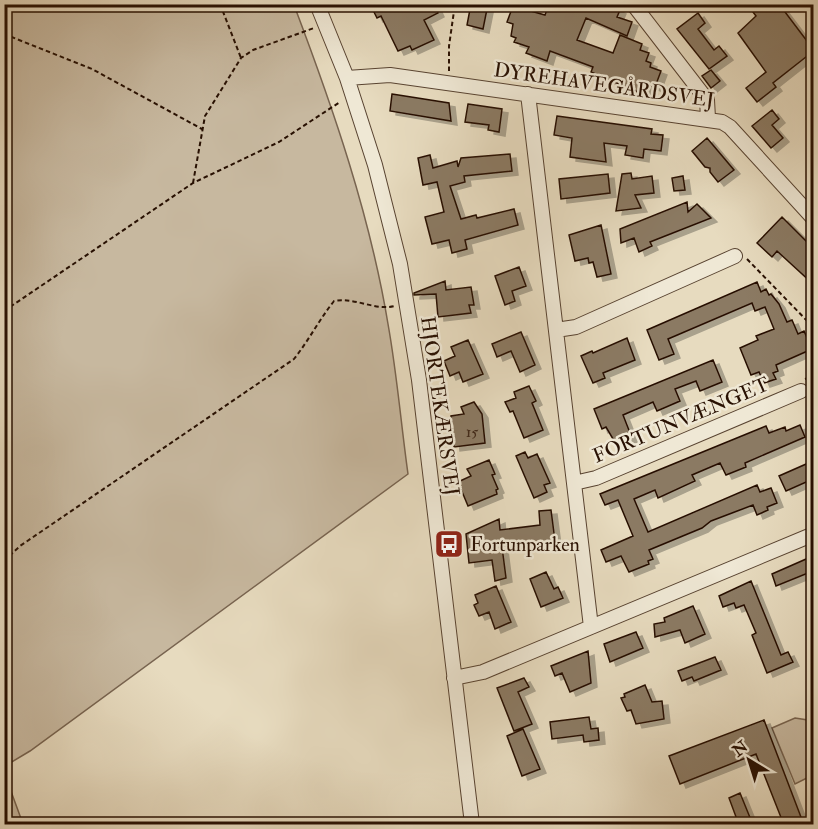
<svg xmlns="http://www.w3.org/2000/svg" width="818" height="829" viewBox="0 0 818 829" font-family="'IM FELL Double Pica',serif">
	<style>
		.green { fill: #c7b89f; stroke: #786450; stroke-width: 1.5 }
		.building { fill: #8b7a64; stroke: #281002; stroke-width: 1.5; filter: url(#shadow) }
		.lines { fill: none; stroke-linecap: round; stroke-linejoin: round }
		.minor-casing { stroke: #584331; stroke-width: 16 }
		.path { stroke: #281002; stroke-width: 2; stroke-dasharray: 4.5 3; stroke-linecap: butt }
		.minor { stroke: #efe8d5; stroke-width: 14 }
		.labels { text-anchor: middle; dominant-baseline: central; stroke-width: 5; stroke-linejoin: round; paint-order: stroke }
		.number-label { font-size: 16px; fill: #412a1a }
		.street-label { font-size: 20px; fill: #281002; stroke: #efe8d5 }
		.poi-label { font-size: 20px; fill: #281002; stroke: #efe8d5; text-anchor: start }
	</style>
	<defs>
		<filter id="shadow"><feDropShadow dx="6" dy="4" stdDeviation="0" flood-color="#0004"/></filter>
	</defs>
	<rect width="100%" height="100%" fill="#e7dbbf"/>
	<filter id="stains"><feTurbulence type="fractalNoise" baseFrequency=".00333" numOctaves="4"/><feColorMatrix values="0 0 0 0 .2 0 0 0 0 .09 0 0 0 0 .02 0 0 0 .5 -.17"/></filter>
	<radialGradient id="worn" r=".72"><stop offset=".6" stop-color="#630" stop-opacity="0"/><stop offset="1" stop-color="#630" stop-opacity=".3"/></radialGradient>
	<path class="green" d="M 4,5 L 294,5 C 333,108 370,215 388,324 C 397,374 401,424 408,474 L 30,751 L 5,766 Z
		M 795,718 L 814,721 L 813,775 L 795,784 L 772,728 Z
		M 4,775 L 5,775 L 23,824 L 5,824 Z"/>
	<path class="building" d="M 370,4 L 404,4 L 406,9 L 416,4 L 434,4 L 438,13 L 424,20 L 434,40 L 412,50 L 410,46 L 398,51 L 381,16 L 377,18 Z
		M 471,4 L 488,4 L 483,29 L 467,25 Z
		M 549,4 L 607,4 L 620,10 L 617,17 L 632,22 L 627,36 L 586,18 L 577,40 L 613,53 L 620,35 L 642,44 L 640,50 L 649,53 L 646,61 L 651,63 L 650,67 L 661,71 L 655,87 L 649,85 L 645,95 L 591,72 L 593,67 L 550,51 L 547,61 L 526,53 L 529,47 L 514,42 L 516,38 L 511,36 L 513,24 L 507,22 L 513,6 L 545,15 Z
		M 747,4 L 779,4 L 810,45 L 807,48 L 811,53 L 773,83 L 776,87 L 757,102 L 746,88 L 766,72 L 738,33 L 756,16 Z
		M 698,13 L 705,23 L 698,29 L 714,50 L 719,46 L 727,56 L 709,69 L 677,29 Z
		M 711,70 L 720,81 L 711,88 L 702,76 Z
		M 392,94 L 449,103 L 451,121 L 390,111 Z
		M 468,104 L 502,109 L 499,132 L 488,130 L 489,125 L 465,122 Z
		M 772,110 L 779,119 L 772,125 L 783,138 L 771,148 L 752,126 Z
		M 557,116 L 652,129 L 651,134 L 663,135 L 661,151 L 644,149 L 643,158 L 625,155 L 627,146 L 604,143 L 606,162 L 570,157 L 572,138 L 554,135 Z
		M 707,138 L 734,170 L 718,182 L 710,172 L 710,168 L 705,167 L 692,151 Z
		M 510,154 L 512,171 L 464,176 L 465,182 L 450,186 L 461,219 L 476,215 L 477,218 L 514,209 L 518,225 L 465,240 L 467,249 L 452,253 L 449,240 L 432,244 L 425,217 L 444,212 L 437,182 L 423,185 L 418,158 L 430,155 L 433,168 L 457,161 L 458,167 L 461,158 Z
		M 631,173 L 632,179 L 652,176 L 654,193 L 635,195 L 641,208 L 616,211 L 622,174 Z
		M 608,174 L 610,193 L 561,199 L 559,179 Z
		M 683,176 L 685,190 L 674,191 L 672,178 Z
		M 687,202 L 688,212 L 697,204 L 711,218 L 650,242 L 652,246 L 639,252 L 634,238 L 621,243 L 620,229 Z
		M 782,217 L 813,248 L 813,284 L 777,251 L 772,257 L 757,243 Z
		M 601,225 L 611,274 L 597,277 L 593,262 L 589,263 L 588,258 L 575,261 L 569,235 Z
		M 519,267 L 526,286 L 512,291 L 515,301 L 505,305 L 495,276 Z
		M 445,281 L 446,290 L 471,287 L 474,305 L 469,305 L 471,313 L 438,317 L 436,294 L 414,295 L 414,293 Z
		M 757,282 L 761,292 L 766,289 L 769,295 L 771,294 L 779,304 L 787,322 L 792,320 L 798,334 L 804,331 L 812,349 L 776,365 L 778,371 L 773,373 L 776,379 L 764,383 L 759,372 L 751,375 L 740,348 L 758,340 L 756,336 L 774,329 L 765,307 L 755,311 L 752,303 L 668,339 L 674,354 L 659,360 L 647,330 Z
		M 521,332 L 535,365 L 520,372 L 511,351 L 497,357 L 492,344 Z
		M 627,338 L 635,360 L 603,373 L 605,378 L 593,383 L 581,356 L 592,351 L 593,353 Z
		M 468,340 L 483,374 L 463,382 L 459,372 L 450,376 L 444,361 L 455,356 L 451,347 Z
		M 713,360 L 722,382 L 700,391 L 696,381 L 675,389 L 680,401 L 657,411 L 653,402 L 623,415 L 632,438 L 616,444 L 606,427 L 602,429 L 594,409 Z
		M 529,386 L 536,401 L 532,403 L 543,430 L 524,438 L 513,411 L 510,412 L 505,402 L 516,398 L 514,392 Z
		M 474,402 L 482,414 L 485,443 L 454,447 L 451,416 L 464,414 L 461,407 Z
		M 800,425 L 805,437 L 745,463 L 746,467 L 726,475 L 720,463 L 692,475 L 695,481 L 658,498 L 655,490 L 634,499 L 648,532 L 757,485 L 760,492 L 771,488 L 777,503 L 767,507 L 768,510 L 757,515 L 753,505 L 711,521 L 702,528 L 649,550 L 653,559 L 648,561 L 649,564 L 629,572 L 621,556 L 606,562 L 601,550 L 633,536 L 618,500 L 605,505 L 600,494 L 766,426 L 769,433 L 785,427 L 786,431 Z
		M 525,452 L 528,458 L 537,454 L 550,483 L 544,485 L 547,492 L 534,498 L 516,456 Z
		M 489,460 L 495,474 L 492,475 L 498,489 L 496,490 L 497,494 L 468,506 L 458,482 L 471,476 L 467,469 Z
		M 813,461 L 813,479 L 786,491 L 779,476 Z
		M 551,510 L 555,541 L 502,547 L 506,578 L 495,581 L 492,560 L 469,563 L 466,534 L 499,519 L 500,530 L 540,525 L 539,511 Z
		M 813,556 L 813,571 L 776,586 L 772,574 Z
		M 546,572 L 554,589 L 558,587 L 563,598 L 541,607 L 530,579 Z
		M 751,581 L 781,655 L 788,652 L 793,662 L 767,673 L 752,635 L 756,633 L 744,605 L 736,608 L 734,603 L 723,607 L 719,596 Z
		M 496,586 L 511,622 L 495,629 L 489,612 L 479,616 L 474,605 L 478,603 L 475,595 Z
		M 693,606 L 705,634 L 685,643 L 680,630 L 655,637 L 654,624 L 665,622 L 664,618 Z
		M 636,632 L 643,648 L 610,662 L 604,644 Z
		M 588,651 L 591,683 L 570,692 L 562,673 L 555,676 L 551,666 Z
		M 715,657 L 721,670 L 694,681 L 692,677 L 682,681 L 678,671 Z
		M 524,678 L 529,687 L 518,692 L 532,724 L 514,731 L 497,688 Z
		M 645,685 L 652,702 L 662,701 L 664,719 L 636,724 L 631,710 L 627,711 L 621,698 L 625,697 L 624,694 Z
		M 589,717 L 591,729 L 598,728 L 599,740 L 584,742 L 583,735 L 552,739 L 550,722 Z
		M 764,720 L 804,825 L 784,825 L 756,754 L 680,784 L 669,756 Z
		M 523,729 L 540,769 L 522,776 L 507,736 Z
		M 740,793 L 753,825 L 739,825 L 729,798 Z"/>
	<g class="lines">
		<g class="minor-casing">
			<path id="minor" d="M 317,4 L 347,78 L 375,165 L 400,264 L 419,380 L 472,824
				M 633,4 L 707,100 L 708,118
				M 347,78 L 390,75 L 722,122 L 730,127 L 814,219
				M 528,94 L 591,627
				M 556,330 L 576,327 L 735,256
				M 574,483 L 596,478 L 801,391
				M 454,678 L 483,672 L 814,534"/>
		</g>
		<path class="path" d="M 220,4 L 241,58
			M 4,34 L 92,69 L 202,129
			M 449,71 L 449,46 L 455,4
			M 193,183 L 205,116 L 241,58 L 253,50 L 314,28
			M 747,259 L 814,328
			M 4,311 L 193,183 L 279,142 L 340,102
			M 805,379 L 814,376
			M 4,561 L 20,546 L 294,359 C 309,340 319,320 334,301 C 356,297 374,311 395,306"/>
		<use href="#minor" class="minor"/>
	</g>
	<defs>
		<g id="bus-square" transform="scale(1.5)"><rect x="-9" y="-9" width="18" height="18" rx="4" fill="#8f2418" stroke="#efe8d5"/><path d="M-5-6H5V4H4V6H2V4H-2V6H-4V4H-5ZM-3.5-4V0h7V-4ZM-3.5 1.2v1.5H-2V1.2ZM2 1.2v1.5H3.5V1.2Z" fill="#fff"/></g>
	</defs>
	<g fill-rule="evenodd">
		<use href="#bus-square" x="449" y="544"/>
	</g>
	<g class="labels">
		<g class="number-label">
			<text x="472" y="432">15</text>
		</g>
		<g class="street-label">
			<text transform="translate(604 85) rotate(8)">DYREHAVEGÅRDSVEJ</text>
			<text transform="translate(440 406) rotate(82)">HJORTEKÆRSVEJ</text>
			<text transform="translate(681 420) rotate(-23)">FORTUNVÆNGET</text>
		</g>
		<g class="poi-label">
			<text x="470" y="544">Fortunparken</text>
		</g>
	</g>
	<rect width="818" height="829" fill="none" stroke="#e7dbbf" stroke-width="24"/>
	<rect x="6" y="6" width="806" height="817" fill="none" stroke="#281002" stroke-width="3"/>
	<rect x="12" y="12" width="794" height="805" fill="none" stroke="#281002" stroke-width="1.5"/>
	<g transform="translate(749 760) rotate(322)" stroke="#efe8d5" stroke-width="4.5" paint-order="stroke">
	<path d="M0-4.5L10 22L0 15L-10 22Z" fill="#281002"/>
	<text y="-9" font-size="16" font-weight="bold" text-anchor="middle" fill="#281002">N</text>
	</g>
	<rect width="100%" height="100%" filter="url(#stains)"/>
	<rect width="100%" height="100%" fill="url(#worn)"/>
</svg>
